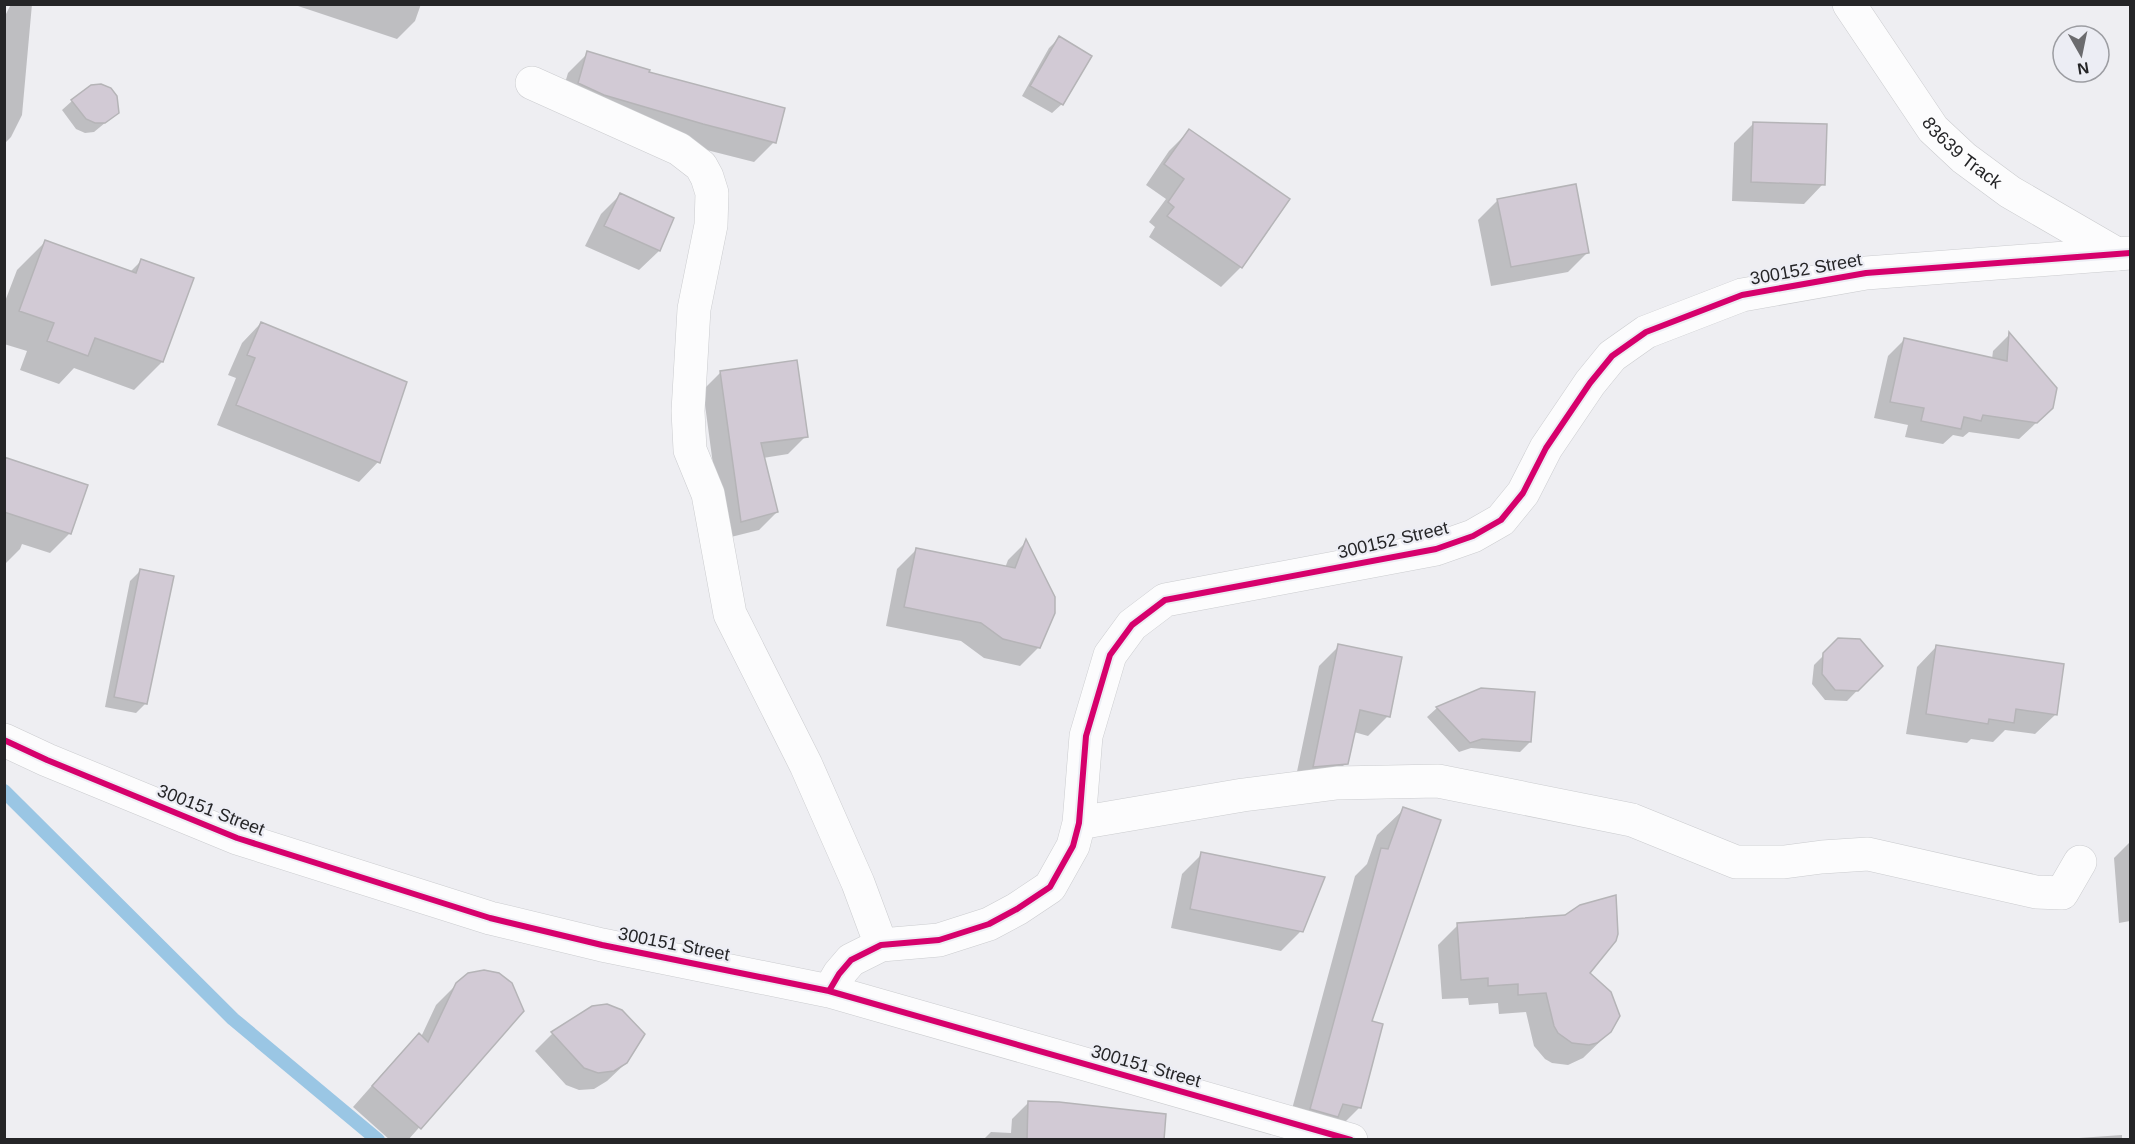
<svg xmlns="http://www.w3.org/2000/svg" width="2135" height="1144" viewBox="0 0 2135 1144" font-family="Helvetica,sans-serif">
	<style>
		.shadow { fill: #0003 }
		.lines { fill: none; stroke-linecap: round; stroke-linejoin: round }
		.stream { stroke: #9ac6e4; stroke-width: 14 }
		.building { fill: #d2cad5; stroke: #b5b4b7; stroke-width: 1.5 }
		.minor-casing { stroke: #cbcccf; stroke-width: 34 }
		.tertiary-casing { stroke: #cbcccf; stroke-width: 34 }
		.minor { stroke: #fcfcfd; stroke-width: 33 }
		.tertiary { stroke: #fcfcfd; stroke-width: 33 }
		.cycleway-casing { stroke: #ecedf4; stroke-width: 10 }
		.cycleway { stroke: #d6006c; stroke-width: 6 }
		.labels { text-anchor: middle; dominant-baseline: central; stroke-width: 4.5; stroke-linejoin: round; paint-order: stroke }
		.street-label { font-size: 18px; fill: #252527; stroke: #ecedf4 }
	</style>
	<rect width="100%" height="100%" fill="#eeeef2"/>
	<path class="shadow" d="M 11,4 L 32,4 L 22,115 L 11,137 L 4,144 L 4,18 Z
		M 292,4 L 421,4 L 415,21 L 397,39 Z
		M 1059,38 L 1062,104 L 1052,113 L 1022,96 L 1049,48 Z
		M 588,53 L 647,73 L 774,142 L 754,162 L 683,144 L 559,103 L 568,73 Z
		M 72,101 L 117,113 L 94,132 L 85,133 L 76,129 L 62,110 Z
		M 1754,123 L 1823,184 L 1804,204 L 1732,201 L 1734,143 Z
		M 1189,131 L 1288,199 L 1241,267 L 1221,287 L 1149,237 L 1155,227 L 1149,222 L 1166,199 L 1146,185 L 1169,151 Z
		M 620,195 L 672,218 L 659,251 L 639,270 L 585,246 L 601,214 Z
		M 1498,200 L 1588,252 L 1568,272 L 1491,286 L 1478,220 Z
		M 46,241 L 130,272 L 141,261 L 162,362 L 134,390 L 74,368 L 59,384 L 20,370 L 27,351 L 4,344 L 4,304 L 17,270 Z
		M 261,323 L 378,462 L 359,482 L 217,425 L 236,378 L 228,375 L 242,343 Z
		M 2009,335 L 2055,389 L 2052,408 L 2019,439 L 1969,432 L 1963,437 L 1953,435 L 1943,444 L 1905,437 L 1908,425 L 1874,418 L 1888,356 L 1904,340 L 1992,359 L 1993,351 Z
		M 721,372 L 806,436 L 788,454 L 763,458 L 777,512 L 759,530 L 723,539 L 703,390 Z
		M 4,458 L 70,533 L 50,553 L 22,544 L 20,549 L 4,565 Z
		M 1026,542 L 1039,647 L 1020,666 L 984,658 L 961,641 L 886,626 L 897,569 L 916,550 L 1005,568 L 1008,560 Z
		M 140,571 L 146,703 L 136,713 L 105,707 L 130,581 Z
		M 1839,640 L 1881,666 L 1847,701 L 1825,700 L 1812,684 L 1814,665 Z
		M 1339,646 L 1388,716 L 1368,736 L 1354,732 L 1346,763 L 1326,783 L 1294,786 L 1319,666 Z
		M 1936,647 L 2055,715 L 2035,734 L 2005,730 L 1993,742 L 1971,739 L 1967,743 L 1906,734 L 1917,667 Z
		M 1437,708 L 1530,742 L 1520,752 L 1471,748 L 1459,752 L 1427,717 Z
		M 1404,809 L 1370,1022 L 1381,1025 L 1359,1108 L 1333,1134 L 1285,1135 L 1355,876 L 1367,864 L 1377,835 Z
		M 2130,842 L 2130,921 L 2119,923 L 2114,858 Z
		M 1202,854 L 1301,931 L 1281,951 L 1171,928 L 1182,874 Z
		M 1458,925 L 1588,973 L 1610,1032 L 1583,1058 L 1568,1065 L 1552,1063 L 1545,1059 L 1534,1046 L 1526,1012 L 1499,1014 L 1498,1003 L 1469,1005 L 1468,998 L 1442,999 L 1438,945 Z
		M 457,984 L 523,1011 L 408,1140 L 390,1140 L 353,1107 L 399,1055 L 419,1035 L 421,1037 L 436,1005 Z
		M 592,1007 L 626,1063 L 607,1081 L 594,1089 L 579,1090 L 566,1085 L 535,1051 L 552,1034 Z
		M 1028,1103 L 1120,1140 L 983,1140 L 991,1132 L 1011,1133 L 1012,1119 Z
		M 2122,1135 L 2122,1140 L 2050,1140 Z"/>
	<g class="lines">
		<path class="stream" d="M 4,791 L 233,1019 L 378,1140"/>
	</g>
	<path class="building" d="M 1059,36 L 1092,56 L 1063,105 L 1030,86 Z
		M 587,51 L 650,70 L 649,72 L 785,108 L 776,143 L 703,124 L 604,95 L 578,83 Z
		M 101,84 L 111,88 L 117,96 L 119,113 L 105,123 L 95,123 L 86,119 L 71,100 L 91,85 Z
		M 1753,122 L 1827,124 L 1825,185 L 1751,182 Z
		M 1189,129 L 1290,199 L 1242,268 L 1167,216 L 1174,207 L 1168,202 L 1184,179 L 1164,164 Z
		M 1576,184 L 1589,253 L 1511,267 L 1497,199 Z
		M 620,193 L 674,218 L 660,251 L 604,226 Z
		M 45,240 L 136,273 L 141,259 L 194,278 L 163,362 L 95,338 L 88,356 L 47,341 L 54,323 L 19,311 Z
		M 261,322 L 407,382 L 380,463 L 236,405 L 255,358 L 247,355 Z
		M 2009,332 L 2057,388 L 2053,408 L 2037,423 L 1983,415 L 1981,421 L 1964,417 L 1961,429 L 1921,421 L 1924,408 L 1890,402 L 1904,338 L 2007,361 Z
		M 797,360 L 808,437 L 761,443 L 778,512 L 741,522 L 720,371 Z
		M 4,457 L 88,485 L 71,534 L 4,512 Z
		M 1026,539 L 1055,597 L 1055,613 L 1040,648 L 1003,639 L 981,623 L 904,607 L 916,548 L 1015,568 Z
		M 140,569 L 174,576 L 147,704 L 114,697 Z
		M 1838,638 L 1860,639 L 1883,666 L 1858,691 L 1835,690 L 1822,674 L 1823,653 Z
		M 1338,644 L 1402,657 L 1390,717 L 1360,710 L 1348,764 L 1313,767 Z
		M 1936,645 L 2064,664 L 2057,715 L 2016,709 L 2014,723 L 1989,719 L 1988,724 L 1926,714 Z
		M 1481,688 L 1535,692 L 1531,742 L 1482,739 L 1470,743 L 1436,707 Z
		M 1403,807 L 1441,820 L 1372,1021 L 1383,1024 L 1361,1108 L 1343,1104 L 1338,1117 L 1310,1109 L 1381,848 L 1388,849 Z
		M 1201,852 L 1325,877 L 1303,932 L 1190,909 Z
		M 1616,895 L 1618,934 L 1616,941 L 1590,973 L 1611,992 L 1620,1016 L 1611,1032 L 1597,1043 L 1589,1045 L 1572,1043 L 1558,1033 L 1554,1026 L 1546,993 L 1518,995 L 1518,984 L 1488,986 L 1488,978 L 1461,980 L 1457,923 L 1565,915 L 1580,905 Z
		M 484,970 L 499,973 L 512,983 L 524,1011 L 421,1129 L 372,1086 L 419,1033 L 428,1042 L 456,983 L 468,973 Z
		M 607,1004 L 622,1010 L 645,1034 L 627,1063 L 614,1071 L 598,1073 L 584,1068 L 551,1032 L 592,1006 Z
		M 1028,1101 L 1059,1102 L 1166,1114 L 1164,1140 L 1027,1140 Z"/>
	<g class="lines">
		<g class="minor-casing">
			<path id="minor" d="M 532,83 L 679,149 L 701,166 L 707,177 L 712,193 L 711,225 L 694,309 L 688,411 L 690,450 L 708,494 L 730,614 L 806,765 L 858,883 L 881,945
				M 4,740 L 47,760 L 237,838 L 490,918 L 602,945 L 829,991 L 1351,1140
				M 1079,823 L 1243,795 L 1337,783 L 1438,781 L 1632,820 L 1736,862 L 1784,862 L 1822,857 L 1868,854 L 2036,892 L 2062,893 L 2080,862
				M 829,991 L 839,974 L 851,960 L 881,945 L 939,940 L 989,924 L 1017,909 L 1050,887 L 1073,846 L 1079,823 L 1086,736 L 1110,655 L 1132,625 L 1165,600 L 1436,549 L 1473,536 L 1501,520 L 1523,493 L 1546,448 L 1590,383 L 1612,356 L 1646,332 L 1742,295 L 1866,273 L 2117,254"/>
		</g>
		<g class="tertiary-casing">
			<g id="tertiary">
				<path id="s1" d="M 1849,4 L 1933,129 L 1964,158 L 2010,192 L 2117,254 L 2130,253"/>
			</g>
		</g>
		<use href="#minor" class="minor"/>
		<use href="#tertiary" class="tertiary"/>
		<g class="cycleway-casing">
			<path id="cycleway" d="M 4,740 L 47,760 L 237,838 L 490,918 L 602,945 L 829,991 L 1351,1140
				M 829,991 L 839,974 L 851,960 L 881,945 L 939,940 L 989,924 L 1017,909 L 1050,887 L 1073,846 L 1079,823 L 1086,736 L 1110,655 L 1132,625 L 1165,600 L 1436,549 L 1473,536 L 1501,520 L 1523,493 L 1546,448 L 1590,383 L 1612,356 L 1646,332 L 1742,295 L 1866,273 L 2130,253"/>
		</g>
		<use href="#cycleway" class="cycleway"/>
	</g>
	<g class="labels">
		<g class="street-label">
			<text stroke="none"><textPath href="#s1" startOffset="188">83639 Track</textPath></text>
			<text transform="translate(1806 269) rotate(-10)">300152 Street</text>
			<text transform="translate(1393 540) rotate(-13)">300152 Street</text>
			<text transform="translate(211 810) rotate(21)">300151 Street</text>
			<text transform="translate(674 944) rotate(11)">300151 Street</text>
			<text transform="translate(1146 1066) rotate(16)">300151 Street</text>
		</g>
	</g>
	<rect width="2135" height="1144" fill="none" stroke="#252527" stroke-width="12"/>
	<g transform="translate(2081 54) rotate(171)"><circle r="28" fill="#ecedf4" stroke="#9c9da2" stroke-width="1.5"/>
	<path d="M0-4.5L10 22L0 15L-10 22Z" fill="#6b6b6e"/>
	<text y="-9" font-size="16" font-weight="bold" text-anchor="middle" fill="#252527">N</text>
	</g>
</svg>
